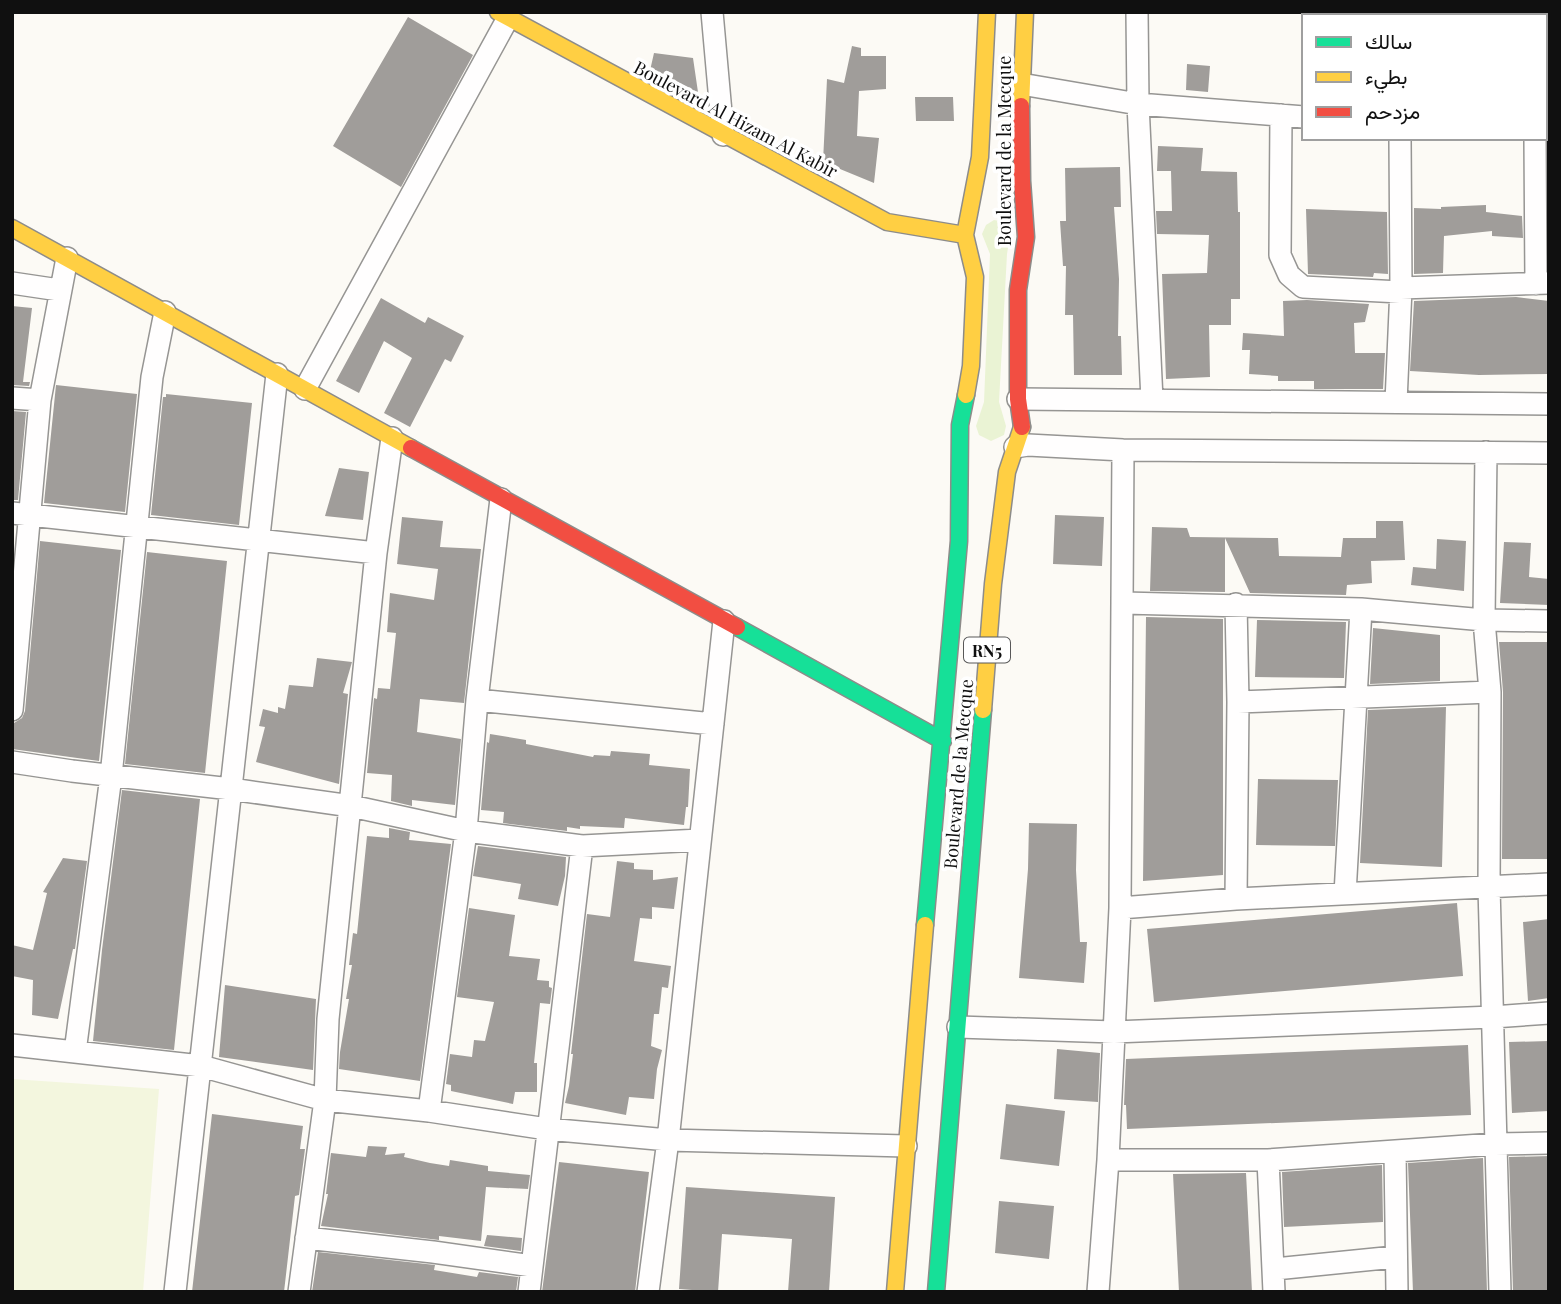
<svg xmlns="http://www.w3.org/2000/svg" width="1561" height="1304" viewBox="0 0 1561 1304" font-family="'Playfair Display',Vazirmatn,serif">
	<style>
		.green { fill: #eaf3d4 }
		.pitch { fill: #f3f6de }
		.building { fill: #a09d9a }
		.lines { fill: none; stroke-linecap: round; stroke-linejoin: round }
		.street-casing { stroke: #969593; stroke-width: 24 }
		.fast-casing { stroke: #8d8c8a; stroke-width: 19 }
		.slow-casing { stroke: #8d8c8a; stroke-width: 19 }
		.jam-casing { stroke: #8d8c8a; stroke-width: 19 }
		.street { stroke: #fffefe; stroke-width: 21 }
		.fast { stroke: #16e098; stroke-width: 16 }
		.slow { stroke: #ffcf43; stroke-width: 16 }
		.jam { stroke: #f24e42; stroke-width: 16 }
		.labels { text-anchor: middle; dominant-baseline: central; stroke-width: 7; stroke-linejoin: round; paint-order: stroke }
		.shield { fill: #fff; stroke: #585858; stroke-width: 2 }
		.shield-label { font-size: 16px; font-weight: bold; fill: #101010 }
		.street-label { font-size: 18px; fill: #101010; stroke: #fff }
	</style>
	<rect width="100%" height="100%" fill="#fcfaf5"/>
	<path class="green" d="M 994,220 L 1004,222 L 1011,229 L 1007,254 L 999,402 L 1006,426 L 1004,435 L 991,441 L 979,435 L 976,426 L 984,402 L 990,254 L 982,234 L 986,225 Z"/>
	<path class="pitch" d="M 12,1079 L 159,1089 L 143,1292 L 12,1292 Z"/>
	<path class="building" d="M 408,17 L 473,55 L 401,187 L 333,146 Z
		M 852,46 L 861,48 L 861,56 L 886,56 L 886,89 L 859,91 L 857,136 L 879,138 L 874,183 L 823,162 L 827,79 L 844,83 Z
		M 654,53 L 693,58 L 699,99 L 649,75 Z
		M 1187,64 L 1210,66 L 1208,92 L 1186,90 Z
		M 915,97 L 953,97 L 954,121 L 916,121 Z
		M 1158,146 L 1203,148 L 1201,171 L 1237,172 L 1238,212 L 1240,212 L 1240,299 L 1231,299 L 1231,325 L 1209,325 L 1210,377 L 1166,379 L 1162,274 L 1207,273 L 1209,235 L 1157,234 L 1156,211 L 1172,211 L 1171,171 L 1157,171 Z
		M 1120,167 L 1121,207 L 1114,207 L 1119,279 L 1118,336 L 1121,336 L 1122,375 L 1074,375 L 1073,315 L 1065,315 L 1066,266 L 1063,266 L 1060,221 L 1066,221 L 1065,168 Z
		M 1486,205 L 1486,212 L 1522,216 L 1523,238 L 1492,236 L 1492,231 L 1444,236 L 1443,273 L 1414,274 L 1414,208 L 1441,209 L 1441,207 Z
		M 1306,209 L 1387,212 L 1388,274 L 1374,273 L 1373,277 L 1308,274 Z
		M 1516,297 L 1549,301 L 1549,374 L 1479,375 L 1410,371 L 1414,301 Z
		M 381,298 L 425,323 L 428,317 L 464,336 L 451,362 L 445,359 L 410,427 L 384,413 L 412,358 L 384,341 L 359,393 L 336,381 Z
		M 1307,300 L 1369,304 L 1365,322 L 1354,323 L 1355,353 L 1385,353 L 1383,389 L 1314,389 L 1314,381 L 1278,381 L 1278,376 L 1249,374 L 1250,350 L 1242,350 L 1243,333 L 1284,336 L 1283,301 Z
		M 12,306 L 32,308 L 23,382 L 30,382 L 29,386 L 12,385 Z
		M 56,385 L 137,394 L 125,512 L 44,503 Z
		M 166,394 L 252,403 L 239,525 L 151,515 L 163,397 L 166,397 Z
		M 12,411 L 26,412 L 18,500 L 12,500 Z
		M 339,468 L 369,472 L 363,520 L 325,516 Z
		M 1055,515 L 1104,517 L 1102,566 L 1053,564 Z
		M 402,517 L 443,521 L 440,547 L 481,549 L 464,703 L 420,699 L 417,732 L 461,739 L 455,805 L 412,800 L 412,806 L 391,801 L 392,775 L 367,773 L 374,698 L 377,699 L 378,688 L 390,689 L 396,633 L 387,632 L 390,593 L 434,600 L 438,569 L 397,564 Z
		M 1376,521 L 1403,521 L 1405,560 L 1371,561 L 1372,583 L 1347,585 L 1346,595 L 1250,593 L 1225,538 L 1225,592 L 1150,591 L 1152,527 L 1187,528 L 1190,537 L 1278,538 L 1279,556 L 1341,557 L 1343,538 L 1376,538 Z
		M 1437,539 L 1466,541 L 1464,591 L 1411,585 L 1413,567 L 1436,569 Z
		M 40,541 L 121,550 L 99,761 L 12,749 L 14,723 L 22,718 L 25,711 Z
		M 1504,542 L 1531,543 L 1529,577 L 1549,579 L 1549,605 L 1500,603 Z
		M 147,552 L 227,561 L 205,773 L 125,764 Z
		M 1146,617 L 1223,619 L 1223,875 L 1143,881 Z
		M 1257,620 L 1346,622 L 1344,678 L 1255,677 Z
		M 1373,628 L 1440,635 L 1440,681 L 1370,684 Z
		M 1499,642 L 1549,642 L 1549,859 L 1502,859 L 1503,692 Z
		M 317,658 L 352,662 L 343,693 L 348,694 L 339,784 L 256,762 L 265,727 L 259,726 L 263,709 L 278,713 L 278,707 L 285,709 L 289,685 L 313,687 Z
		M 1446,707 L 1442,867 L 1360,863 L 1368,710 Z
		M 490,734 L 526,740 L 526,744 L 593,757 L 594,755 L 610,756 L 611,751 L 650,754 L 649,765 L 690,769 L 688,807 L 686,807 L 684,825 L 625,818 L 624,828 L 580,826 L 580,829 L 567,827 L 567,831 L 503,823 L 504,812 L 481,810 L 487,742 L 489,743 Z
		M 1258,779 L 1338,780 L 1335,846 L 1256,845 Z
		M 122,790 L 200,799 L 174,1050 L 93,1041 L 102,950 Z
		M 1029,823 L 1077,824 L 1076,870 L 1080,942 L 1087,942 L 1084,983 L 1019,978 L 1028,869 Z
		M 389,828 L 410,832 L 409,840 L 451,844 L 420,1081 L 339,1069 L 340,1052 L 349,999 L 346,999 L 352,965 L 349,965 L 353,933 L 357,934 L 367,836 L 389,838 Z
		M 478,846 L 566,857 L 565,876 L 558,906 L 518,899 L 521,884 L 473,876 Z
		M 63,858 L 87,861 L 75,949 L 73,949 L 58,1019 L 32,1015 L 33,980 L 12,976 L 12,945 L 33,950 L 47,893 L 43,892 Z
		M 617,861 L 634,863 L 634,869 L 653,870 L 653,880 L 678,877 L 674,909 L 652,907 L 652,919 L 640,918 L 634,961 L 671,966 L 668,988 L 662,987 L 659,1014 L 654,1014 L 651,1046 L 662,1050 L 657,1069 L 654,1099 L 629,1097 L 626,1115 L 565,1103 L 569,1086 L 573,1054 L 571,1054 L 587,914 L 610,917 Z
		M 1457,903 L 1463,976 L 1154,1002 L 1147,929 Z
		M 469,908 L 515,915 L 509,956 L 540,959 L 537,980 L 549,981 L 549,987 L 552,988 L 550,1004 L 540,1003 L 534,1063 L 537,1063 L 537,1092 L 515,1092 L 513,1104 L 451,1091 L 451,1085 L 446,1084 L 450,1054 L 472,1057 L 474,1040 L 485,1041 L 494,1002 L 457,997 Z
		M 1549,919 L 1549,998 L 1528,1001 L 1523,922 Z
		M 225,985 L 316,999 L 313,1070 L 219,1057 Z
		M 1549,1041 L 1549,1111 L 1512,1113 L 1509,1042 Z
		M 1468,1045 L 1471,1115 L 1127,1129 L 1126,1105 L 1124,1105 L 1126,1059 Z
		M 1057,1049 L 1100,1053 L 1098,1102 L 1054,1099 Z
		M 1006,1104 L 1065,1111 L 1059,1166 L 1000,1159 Z
		M 212,1114 L 303,1126 L 300,1149 L 305,1149 L 299,1195 L 295,1196 L 284,1292 L 192,1292 Z
		M 368,1146 L 387,1147 L 385,1155 L 405,1153 L 404,1157 L 430,1163 L 449,1166 L 450,1160 L 488,1166 L 488,1171 L 530,1175 L 528,1189 L 486,1187 L 481,1241 L 439,1236 L 439,1240 L 321,1226 L 328,1194 L 326,1194 L 331,1153 L 366,1157 Z
		M 1549,1156 L 1549,1292 L 1513,1292 L 1509,1157 Z
		M 1483,1158 L 1487,1292 L 1413,1292 L 1408,1163 Z
		M 559,1162 L 649,1172 L 635,1292 L 542,1292 Z
		M 1382,1165 L 1383,1222 L 1284,1227 L 1282,1172 Z
		M 1246,1173 L 1252,1292 L 1179,1292 L 1173,1174 Z
		M 686,1187 L 835,1197 L 829,1292 L 788,1292 L 792,1239 L 722,1234 L 718,1292 L 679,1289 Z
		M 999,1201 L 1054,1206 L 1049,1259 L 995,1253 Z
		M 487,1235 L 522,1238 L 521,1251 L 484,1246 Z
		M 318,1252 L 435,1265 L 434,1270 L 477,1277 L 479,1272 L 518,1277 L 516,1292 L 312,1292 Z"/>
	<g class="lines">
		<g class="street-casing">
			<path id="street" d="M 712,12 L 723,135
				M 1137,12 L 1138,104 L 1152,400
				M 1401,16 L 1401,12
				M 1537,16 L 1537,12
				M 1021,84 L 1138,104 L 1304,117
				M 1281,115 L 1280,255 L 1289,275 L 1303,287 L 1400,292
				M 1535,138 L 1536,284
				M 12,283 L 59,290
				M 1401,288 L 1549,283
				M 305,389 L 508,18
				M 12,398 L 40,400
				M 1018,399 L 1549,404
				M 1396,402 L 1401,288 L 1400,138
				M 1015,447 L 1028,445 L 1123,450 L 1549,453
				M 1486,452 L 1484,620 L 1490,692 L 1489,887 L 1500,1292
				M 12,513 L 376,553
				M 1124,603 L 1361,609 L 1484,620 L 1549,621
				M 477,700 L 713,724
				M 1238,702 L 1490,692
				M 12,710 L 40,400 L 67,258
				M 12,762 L 72,771 L 231,789 L 351,806 L 466,831 L 582,846 L 700,840
				M 1345,894 L 1361,609
				M 1236,899 L 1238,702 L 1236,604
				M 1120,908 L 1236,899 L 1549,884
				M 958,1027 L 1114,1032 L 1493,1017 L 1549,1013
				M 12,1045 L 201,1066 L 325,1100 L 429,1111 L 547,1129 L 668,1140 L 906,1146
				M 75,1052 L 111,776 L 152,377 L 165,312
				M 429,1111 L 466,831 L 477,700 L 501,499
				M 1395,1152 L 1397,1292
				M 1108,1160 L 1268,1160 L 1495,1144 L 1549,1143
				M 1268,1160 L 1274,1292
				M 306,1238 L 433,1252 L 532,1266
				M 1275,1269 L 1395,1257
				M 175,1292 L 277,374
				M 299,1292 L 325,1100 L 328,1019 L 376,553 L 392,438
				M 529,1292 L 582,846
				M 648,1292 L 668,1140 L 724,621
				M 1098,1292 L 1108,1160 L 1120,908 L 1123,450"/>
		</g>
		<g class="fast-casing">
			<path id="fast" d="M 737,627 L 943,741
				M 925,925 L 959,541 L 960,425 L 966,395
				M 936,1292 L 983,710"/>
		</g>
		<g class="slow-casing">
			<path id="slow" d="M 498,12 L 887,222 L 965,235
				M 1021,106 L 1025,12
				M 12,228 L 411,448
				M 966,395 L 971,366 L 975,277 L 965,235 L 980,157 L 987,12
				M 983,710 L 993,584 L 1007,472 L 1022,427
				M 895,1292 L 925,925"/>
		</g>
		<g class="jam-casing">
			<path id="jam" d="M 1021,106 L 1022,181 L 1026,237 L 1018,290 L 1018,399 L 1022,427
				M 411,448 L 737,627"/>
		</g>
		<use href="#street" class="street"/>
		<use href="#fast" class="fast"/>
		<use href="#slow" class="slow"/>
		<use href="#jam" class="jam"/>
	</g>
	<g class="labels">
		<rect class="shield" x="964" y="637.5" width="46" height="25" rx="5"/>
		<g class="shield-label">
			<text x="987" y="650">RN5</text>
		</g>
		<g class="street-label">
			<text transform="translate(736 119) rotate(28)">Boulevard Al Hizam Al Kabir</text>
			<text transform="translate(1004 151) rotate(-90)">Boulevard de la Mecque</text>
			<text transform="translate(958 774) rotate(-85)">Boulevard de la Mecque</text>
		</g>
	</g>
	<rect width="1561" height="1304" fill="none" stroke="#101010" stroke-width="28"/>
	<rect x="1302" y="14" width="245" height="126" fill="#ffffff" stroke="#9f9f9f" stroke-width="2"/>
	<rect x="1316" y="37" width="35" height="10" fill="#16e098" stroke="#9f9f9f" stroke-width="2"/>
	<text x="1365" y="49" font-size="21" fill="#101010">سالك</text>
	<rect x="1316" y="72" width="35" height="10" fill="#ffcf43" stroke="#9f9f9f" stroke-width="2"/>
	<text x="1365" y="84" font-size="21" fill="#101010">بطيء</text>
	<rect x="1316" y="107" width="35" height="10" fill="#f24e42" stroke="#9f9f9f" stroke-width="2"/>
	<text x="1365" y="119" font-size="21" fill="#101010">مزدحم</text>
</svg>
